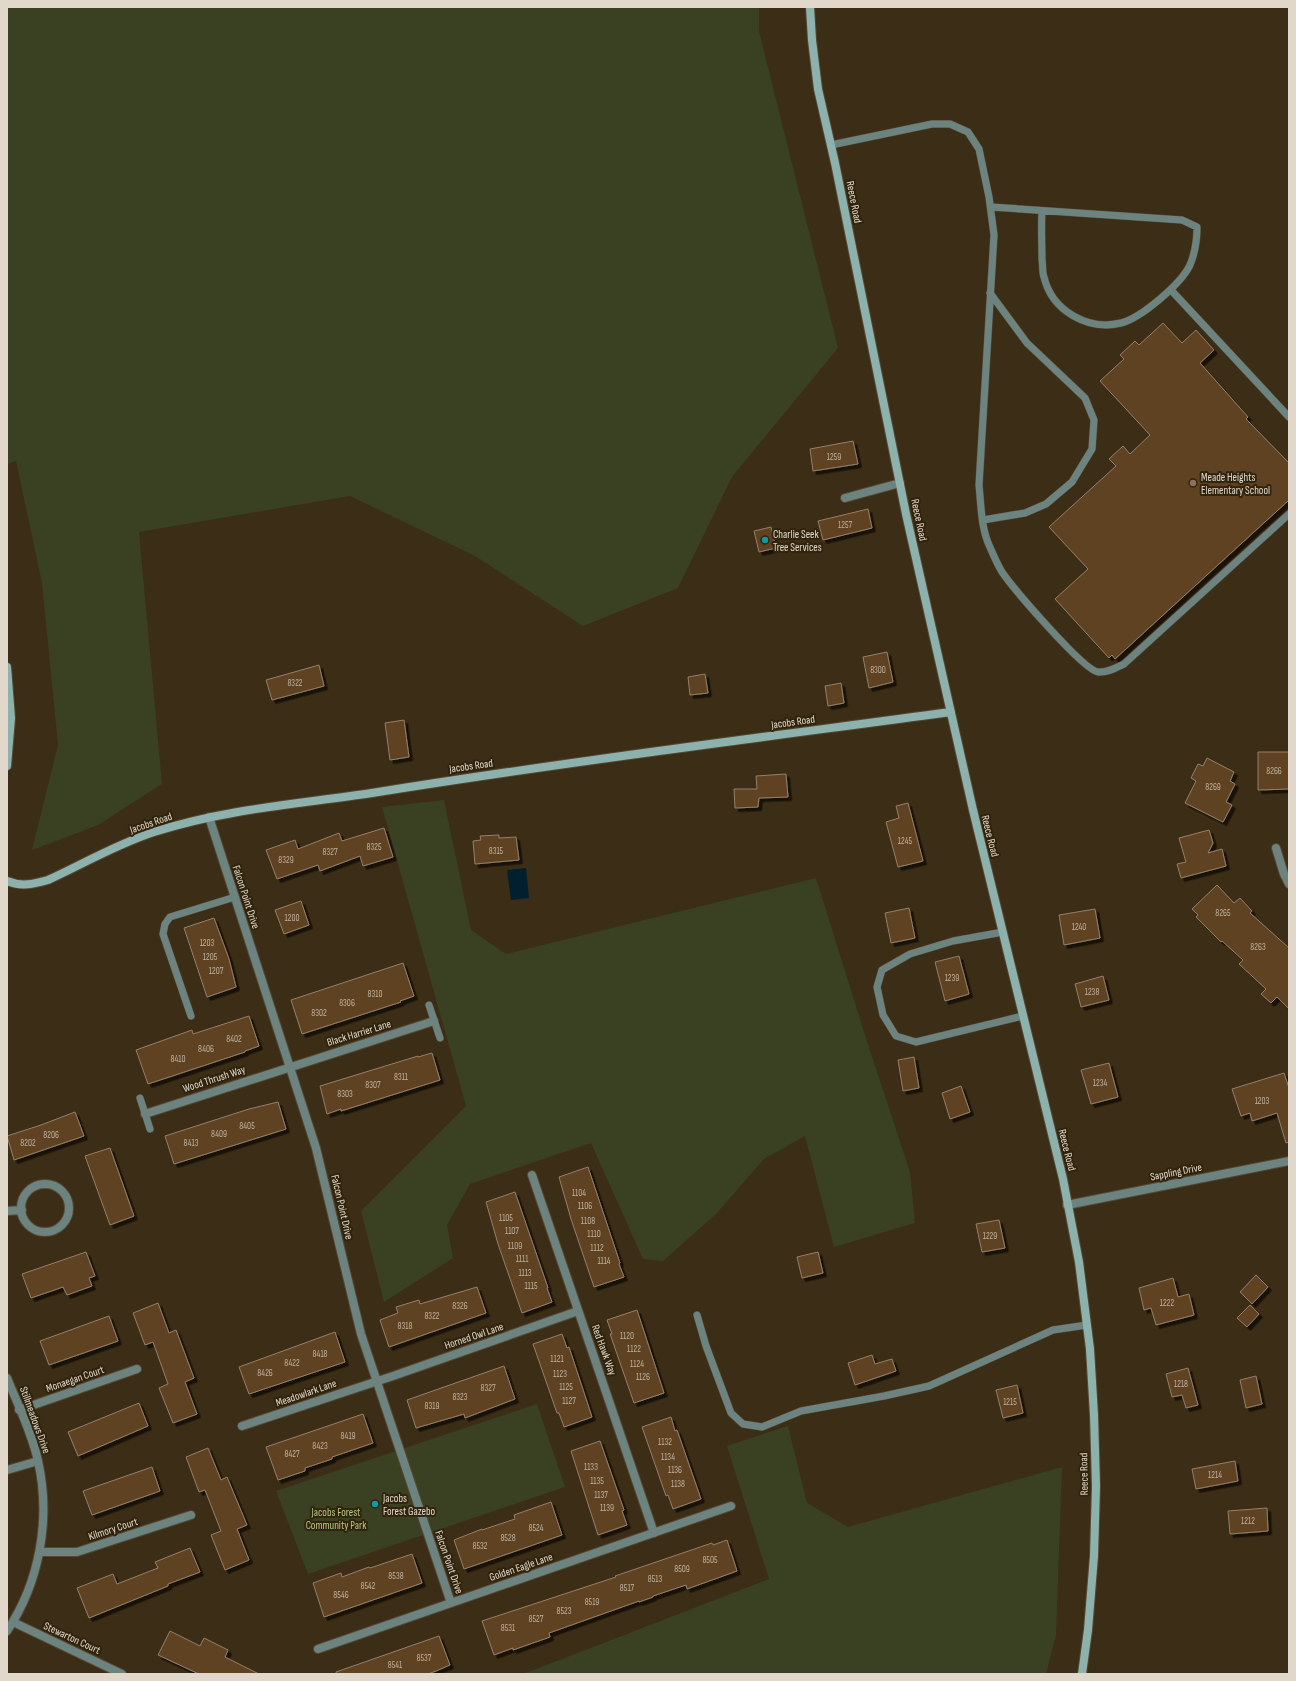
<svg xmlns="http://www.w3.org/2000/svg" width="1296" height="1681" viewBox="0 0 1296 1681" font-family="'Sofia Sans Condensed',sans-serif">
	<style>
		.green { fill: #394122 }
		.water { fill: #00202f }
		.building { fill: #5e4324; stroke: #957f69; filter: url(#shadow) }
		.lines { fill: none; stroke-linecap: round; stroke-linejoin: round }
		.lane-casing { stroke: #564833; stroke-width: 8 }
		.street-casing { stroke: #564833; stroke-width: 10 }
		.secondary-casing { stroke: #564833; stroke-width: 10 }
		.lane { stroke: #6c8380; stroke-width: 7 }
		.street { stroke: #6c8380; stroke-width: 8 }
		.secondary { stroke: #8db2ad; stroke-width: 8 }
		.education-dot { fill: #8d6e63; stroke: #31240c; stroke-width: 1.5 }
		.culture-dot { fill: #0f9aa8; stroke: #31240c; stroke-width: 1.5 }
		.labels { text-anchor: middle; dominant-baseline: central; stroke-width: 4; stroke-linejoin: round; paint-order: stroke }
		.number-label { font-size: 9px; fill: #c0b3a1 }
		.street-label { font-size: 11px; fill: #e1d8cb; stroke: #31240c }
		.poi-label { font-size: 11px; fill: #e1d8cb; stroke: #31240c; text-anchor: start }
		.park-label { font-size: 11px; fill: #b4c786; stroke: #31240c }
	</style>
	<defs>
		<filter id="shadow"><feDropShadow dx="3.5" dy="3.5" stdDeviation="0" flood-color="#0009"/></filter>
	</defs>
	<rect width="100%" height="100%" fill="#3b2d16"/>
	<path class="green" d="M 7,7 L 759,7 L 759,31 L 838,348 L 732,477 L 678,588 L 583,626 L 475,556 L 350,496 L 139,532 L 162,784 L 98,825 L 32,850 L 58,745 L 42,583 L 16,461 L 7,464 Z
		M 444,800 L 471,930 L 506,954 L 816,878 L 865,1035 L 910,1172 L 915,1223 L 834,1247 L 805,1136 L 764,1159 L 716,1214 L 663,1261 L 643,1259 L 591,1143 L 470,1184 L 447,1225 L 453,1258 L 384,1302 L 361,1211 L 466,1106 L 382,807 Z
		M 537,1404 L 565,1487 L 308,1574 L 276,1491 Z
		M 788,1426 L 807,1503 L 848,1527 L 1062,1467 L 1056,1635 L 1046,1674 L 523,1674 L 769,1579 L 727,1446 Z"/>
	<path class="water" d="M 526,868 L 529,898 L 511,900 L 507,870 Z"/>
	<path class="building" d="M 1163,323 L 1182,343 L 1196,330 L 1214,350 L 1200,363 L 1248,417 L 1246,419 L 1289,463 L 1289,500 L 1115,659 L 1112,655 L 1109,658 L 1055,599 L 1088,569 L 1049,527 L 1116,466 L 1109,459 L 1123,446 L 1130,454 L 1150,435 L 1100,381 L 1124,359 L 1120,355 L 1135,341 L 1139,345 Z
		M 853,441 L 858,464 L 813,471 L 810,449 Z
		M 868,509 L 872,528 L 823,540 L 818,521 Z
		M 771,527 L 776,548 L 759,552 L 754,531 Z
		M 887,652 L 893,682 L 869,688 L 863,657 Z
		M 319,665 L 324,686 L 272,700 L 266,680 Z
		M 705,674 L 708,693 L 690,695 L 688,677 Z
		M 841,683 L 844,703 L 828,706 L 825,686 Z
		M 404,720 L 409,757 L 390,760 L 385,723 Z
		M 1258,752 L 1289,752 L 1289,789 L 1258,790 Z
		M 1207,758 L 1234,772 L 1230,781 L 1235,784 L 1226,802 L 1232,805 L 1223,822 L 1185,803 L 1196,781 L 1191,778 L 1198,764 L 1203,766 Z
		M 786,774 L 788,797 L 759,798 L 758,807 L 735,808 L 734,789 L 757,789 L 756,776 Z
		M 908,803 L 923,861 L 898,867 L 886,822 L 899,818 L 896,806 Z
		M 384,828 L 393,857 L 363,866 L 360,856 L 320,871 L 318,865 L 277,879 L 266,850 L 295,840 L 298,849 L 339,833 L 342,841 Z
		M 1209,830 L 1213,843 L 1208,853 L 1222,849 L 1226,866 L 1181,878 L 1177,864 L 1186,862 L 1179,838 Z
		M 499,835 L 499,838 L 516,837 L 519,860 L 475,864 L 473,841 L 481,840 L 480,836 Z
		M 1217,885 L 1234,903 L 1240,898 L 1252,911 L 1250,913 L 1289,948 L 1289,1009 L 1277,997 L 1271,1003 L 1261,994 L 1266,989 L 1239,964 L 1243,960 L 1222,941 L 1221,942 L 1196,917 L 1198,915 L 1192,909 Z
		M 301,901 L 309,925 L 284,934 L 275,910 Z
		M 909,908 L 915,938 L 891,943 L 885,913 Z
		M 1095,909 L 1100,938 L 1064,945 L 1059,915 Z
		M 214,918 L 229,959 L 236,987 L 207,997 L 184,928 Z
		M 959,956 L 969,994 L 945,1001 L 935,962 Z
		M 403,963 L 414,996 L 400,1001 L 401,1002 L 302,1034 L 291,1000 Z
		M 1103,976 L 1109,1000 L 1081,1007 L 1075,984 Z
		M 249,1016 L 259,1046 L 245,1051 L 245,1052 L 148,1084 L 136,1050 L 192,1030 L 193,1034 Z
		M 432,1053 L 440,1080 L 341,1111 L 341,1109 L 327,1114 L 320,1086 L 418,1056 L 418,1057 Z
		M 914,1057 L 919,1088 L 903,1091 L 898,1060 Z
		M 1109,1063 L 1118,1097 L 1091,1104 L 1081,1070 Z
		M 1284,1073 L 1289,1088 L 1289,1142 L 1286,1143 L 1277,1113 L 1252,1121 L 1250,1113 L 1241,1116 L 1232,1089 Z
		M 961,1086 L 970,1112 L 950,1119 L 942,1093 Z
		M 278,1102 L 286,1129 L 174,1164 L 165,1136 L 249,1109 Z
		M 75,1112 L 84,1136 L 14,1160 L 7,1136 L 41,1125 Z
		M 110,1148 L 134,1216 L 110,1225 L 85,1156 Z
		M 588,1167 L 620,1263 L 619,1264 L 624,1277 L 594,1287 L 571,1219 L 559,1177 Z
		M 515,1192 L 548,1288 L 547,1288 L 552,1302 L 522,1313 L 498,1244 L 486,1202 Z
		M 999,1220 L 1005,1248 L 982,1252 L 976,1224 Z
		M 86,1252 L 95,1276 L 89,1278 L 92,1286 L 67,1295 L 63,1287 L 31,1298 L 22,1274 Z
		M 818,1252 L 823,1273 L 802,1278 L 797,1257 Z
		M 1256,1275 L 1268,1287 L 1252,1304 L 1240,1292 Z
		M 1173,1278 L 1178,1297 L 1189,1294 L 1194,1315 L 1156,1325 L 1151,1308 L 1144,1310 L 1139,1288 Z
		M 477,1287 L 486,1313 L 389,1347 L 380,1320 L 398,1313 L 396,1307 L 419,1300 L 420,1304 Z
		M 158,1303 L 169,1333 L 176,1330 L 194,1378 L 185,1382 L 197,1414 L 173,1423 L 159,1388 L 168,1384 L 153,1342 L 145,1345 L 133,1313 Z
		M 1250,1305 L 1259,1314 L 1247,1327 L 1237,1318 Z
		M 637,1310 L 664,1393 L 634,1403 L 610,1334 L 612,1334 L 607,1320 Z
		M 109,1316 L 118,1341 L 49,1365 L 40,1341 Z
		M 335,1332 L 345,1362 L 249,1394 L 239,1367 Z
		M 562,1334 L 567,1348 L 569,1347 L 592,1417 L 564,1427 L 559,1413 L 557,1413 L 533,1344 Z
		M 872,1355 L 875,1364 L 892,1359 L 896,1371 L 855,1385 L 848,1363 Z
		M 504,1366 L 515,1399 L 465,1418 L 464,1414 L 416,1428 L 407,1400 Z
		M 1188,1368 L 1198,1405 L 1186,1408 L 1182,1395 L 1172,1397 L 1166,1374 Z
		M 1256,1376 L 1262,1404 L 1246,1408 L 1240,1380 Z
		M 1017,1385 L 1023,1413 L 1003,1418 L 996,1390 Z
		M 139,1403 L 148,1426 L 78,1456 L 68,1432 Z
		M 363,1414 L 373,1443 L 332,1457 L 332,1459 L 305,1468 L 305,1471 L 278,1480 L 266,1447 Z
		M 671,1417 L 675,1431 L 677,1430 L 701,1499 L 673,1509 L 668,1495 L 666,1496 L 642,1427 Z
		M 600,1441 L 624,1510 L 622,1511 L 627,1525 L 598,1535 L 571,1451 Z
		M 208,1448 L 221,1480 L 227,1477 L 247,1525 L 237,1529 L 249,1560 L 225,1570 L 211,1535 L 221,1531 L 205,1490 L 199,1492 L 186,1457 Z
		M 1235,1461 L 1238,1481 L 1196,1489 L 1192,1469 Z
		M 152,1467 L 160,1491 L 92,1515 L 83,1491 Z
		M 551,1502 L 562,1535 L 464,1569 L 454,1540 L 482,1529 L 482,1530 L 515,1519 L 514,1515 Z
		M 1267,1508 L 1268,1531 L 1230,1534 L 1228,1511 Z
		M 727,1540 L 737,1571 L 687,1589 L 686,1585 L 653,1596 L 653,1597 L 639,1602 L 639,1601 L 549,1633 L 550,1637 L 513,1650 L 513,1648 L 494,1655 L 482,1621 L 616,1577 L 615,1576 L 712,1543 L 713,1545 Z
		M 190,1548 L 200,1572 L 168,1584 L 168,1586 L 89,1618 L 77,1588 L 113,1574 L 117,1584 L 158,1568 L 155,1562 Z
		M 412,1554 L 422,1583 L 324,1617 L 313,1583 L 341,1573 L 342,1577 L 369,1567 L 370,1568 Z
		M 170,1631 L 200,1646 L 204,1638 L 228,1650 L 225,1657 L 259,1674 L 199,1674 L 158,1655 Z
		M 439,1636 L 450,1665 L 436,1671 L 428,1674 L 336,1674 L 336,1672 Z"/>
	<g class="lines">
		<g class="lane-casing">
			<path id="lane" d="M 831,145 L 932,124 L 950,124 L 968,132 L 979,149 L 989,197 L 994,235 L 979,485 C 981,504 981,527 989,545 C 993,554 997,564 1002,572 C 1013,588 1083,670 1098,672 C 1107,673 1116,668 1124,664 L 1289,514
				M 991,207 L 1182,220 L 1197,227 C 1197,240 1195,253 1190,265 C 1181,284 1141,318 1121,323 C 1088,331 1052,311 1044,277 C 1042,272 1043,265 1042,259 C 1042,243 1041,227 1042,211
				M 1171,290 L 1289,417
				M 983,520 L 1025,513 L 1046,504 L 1072,482 L 1092,449 L 1094,420 L 1085,398 L 1027,343 L 990,293
				M 1003,932 L 953,941 L 910,954 L 882,970 L 877,987 L 883,1015 L 896,1036 L 916,1042 L 1023,1016
				M 429,1005 L 440,1038
				M 191,1016 L 163,934 L 165,924 L 170,917 L 235,897
				M 140,1098 L 150,1129
				M 697,1315 L 706,1346 L 731,1413 L 743,1424 L 762,1427 L 801,1411 L 884,1396 L 929,1386 L 1053,1330 L 1087,1325"/>
		</g>
		<g class="street-casing">
			<path id="street" d="M 845,498 L 900,483
				M 209,817 L 316,1148 L 361,1334 L 451,1603
				M 1276,848 L 1284,874 L 1289,884
				M 145,1114 L 434,1021
				M 532,1175 L 654,1533
				M21 1208a24 24 0 1 1 48 0a24 24 0 1 1-48 0Z
				M 1067,1205 L 1289,1161
				M 7,1211 L 22,1210
				M 7,1378 C 18,1405 32,1433 38,1461 C 51,1518 40,1582 7,1631
				M 19,1410 L 137,1369
				M 242,1426 L 393,1376 L 578,1311
				M 7,1470 L 38,1461
				M 40,1552 L 77,1552 L 191,1515
				M 13,1622 L 122,1674
				M 318,1649 L 731,1506"/>
		</g>
		<g class="secondary-casing">
			<path id="secondary" d="M 810,7 L 812,40 L 818,89 L 835,163 L 906,514 L 973,810 L 1063,1179 L 1079,1262 L 1090,1349 L 1094,1415 L 1096,1486 L 1094,1556 L 1088,1630 L 1082,1674
				M 7,667 L 11,718 L 7,766
				M 7,881 C 21,887 34,884 48,880 C 83,864 117,844 154,832 C 225,809 299,804 372,793 C 565,762 758,738 951,712"/>
		</g>
		<use href="#lane" class="lane"/>
		<use href="#street" class="street"/>
		<use href="#secondary" class="secondary"/>
	</g>
	<circle class="education-dot" cx="1193" cy="483" r="4"/>
	<g class="culture-dot">
		<circle cx="765" cy="540" r="4"/>
		<circle cx="375" cy="1504" r="4"/>
	</g>
	<g class="labels">
		<g class="number-label">
			<text x="834" y="457">1259</text>
			<text x="845" y="525">1257</text>
			<text x="878" y="670">8300</text>
			<text x="295" y="683">8322</text>
			<text x="1274" y="771">8266</text>
			<text x="1213" y="787">8269</text>
			<text x="905" y="841">1245</text>
			<text x="374" y="847">8325</text>
			<text x="496" y="851">8315</text>
			<text x="330" y="852">8327</text>
			<text x="286" y="860">8329</text>
			<text x="1223" y="913">8265</text>
			<text x="292" y="918">1200</text>
			<text x="1079" y="927">1240</text>
			<text x="207" y="943">1203</text>
			<text x="1258" y="947">8263</text>
			<text x="210" y="957">1205</text>
			<text x="216" y="971">1207</text>
			<text x="952" y="978">1239</text>
			<text x="1092" y="992">1238</text>
			<text x="375" y="994">8310</text>
			<text x="347" y="1003">8306</text>
			<text x="319" y="1013">8302</text>
			<text x="234" y="1039">8402</text>
			<text x="206" y="1049">8406</text>
			<text x="178" y="1059">8410</text>
			<text x="401" y="1077">8311</text>
			<text x="1100" y="1083">1234</text>
			<text x="373" y="1085">8307</text>
			<text x="345" y="1094">8303</text>
			<text x="1262" y="1101">1203</text>
			<text x="247" y="1126">8405</text>
			<text x="219" y="1134">8409</text>
			<text x="51" y="1135">8206</text>
			<text x="28" y="1143">8202</text>
			<text x="191" y="1143">8413</text>
			<text x="579" y="1193">1104</text>
			<text x="585" y="1206">1106</text>
			<text x="506" y="1218">1105</text>
			<text x="588" y="1221">1108</text>
			<text x="512" y="1231">1107</text>
			<text x="594" y="1234">1110</text>
			<text x="990" y="1236">1229</text>
			<text x="515" y="1246">1109</text>
			<text x="597" y="1248">1112</text>
			<text x="522" y="1259">1111</text>
			<text x="604" y="1261">1114</text>
			<text x="525" y="1273">1113</text>
			<text x="531" y="1286">1115</text>
			<text x="1167" y="1303">1222</text>
			<text x="460" y="1306">8326</text>
			<text x="432" y="1316">8322</text>
			<text x="405" y="1326">8318</text>
			<text x="627" y="1336">1120</text>
			<text x="634" y="1349">1122</text>
			<text x="320" y="1354">8418</text>
			<text x="557" y="1359">1121</text>
			<text x="292" y="1363">8422</text>
			<text x="637" y="1364">1124</text>
			<text x="265" y="1373">8426</text>
			<text x="560" y="1374">1123</text>
			<text x="643" y="1377">1126</text>
			<text x="1181" y="1384">1218</text>
			<text x="566" y="1387">1125</text>
			<text x="488" y="1388">8327</text>
			<text x="460" y="1397">8323</text>
			<text x="569" y="1401">1127</text>
			<text x="1010" y="1402">1215</text>
			<text x="432" y="1406">8319</text>
			<text x="348" y="1436">8419</text>
			<text x="665" y="1442">1132</text>
			<text x="320" y="1446">8423</text>
			<text x="292" y="1454">8427</text>
			<text x="668" y="1457">1134</text>
			<text x="591" y="1467">1133</text>
			<text x="675" y="1470">1136</text>
			<text x="1215" y="1475">1214</text>
			<text x="597" y="1481">1135</text>
			<text x="678" y="1484">1138</text>
			<text x="601" y="1495">1137</text>
			<text x="607" y="1508">1139</text>
			<text x="1248" y="1521">1212</text>
			<text x="536" y="1528">8524</text>
			<text x="508" y="1538">8528</text>
			<text x="480" y="1546">8532</text>
			<text x="710" y="1560">8505</text>
			<text x="682" y="1569">8509</text>
			<text x="396" y="1576">8538</text>
			<text x="655" y="1579">8513</text>
			<text x="368" y="1586">8542</text>
			<text x="627" y="1588">8517</text>
			<text x="341" y="1595">8546</text>
			<text x="592" y="1602">8519</text>
			<text x="564" y="1611">8523</text>
			<text x="536" y="1619">8527</text>
			<text x="508" y="1628">8531</text>
			<text x="424" y="1658">8537</text>
			<text x="395" y="1665">8541</text>
		</g>
		<g class="street-label">
			<text transform="translate(854 202) rotate(79)">Reece Road</text>
			<text transform="translate(919 520) rotate(78)">Reece Road</text>
			<text transform="translate(793 722) rotate(-8)">Jacobs Road</text>
			<text transform="translate(471 766) rotate(-8)">Jacobs Road</text>
			<text transform="translate(151 823) rotate(-19)">Jacobs Road</text>
			<text transform="translate(990 836) rotate(76)">Reece Road</text>
			<text transform="translate(246 897) rotate(72)">Falcon Point Drive</text>
			<text transform="translate(359 1033) rotate(-17)">Black Harrier Lane</text>
			<text transform="translate(214 1079) rotate(-18)">Wood Thrush Way</text>
			<text transform="translate(1067 1150) rotate(76)">Reece Road</text>
			<text transform="translate(1176 1172) rotate(-11)">Sappling Drive</text>
			<text transform="translate(342 1207) rotate(77)">Falcon Point Drive</text>
			<text transform="translate(474 1336) rotate(-19)">Horned Owl Lane</text>
			<text transform="translate(604 1350) rotate(70)">Red Hawk Way</text>
			<text transform="translate(75 1379) rotate(-19)">Monaegan Court</text>
			<text transform="translate(306 1393) rotate(-19)">Meadowlark Lane</text>
			<text transform="translate(35 1420) rotate(70)">Stillmeadows Drive</text>
			<text transform="translate(1084 1474) rotate(-91)">Reece Road</text>
			<text transform="translate(113 1529) rotate(-18)">Kilmory Court</text>
			<text transform="translate(449 1562) rotate(71)">Falcon Point Drive</text>
			<text transform="translate(521 1567) rotate(-19)">Golden Eagle Lane</text>
			<text transform="translate(72 1638) rotate(25)">Stewarton Court</text>
		</g>
		<g class="poi-label">
			<text x="1201" y="477">Meade Heights<tspan x="1201" dy="13">Elementary School</tspan></text>
			<text x="773" y="534">Charlie Seek<tspan x="773" dy="13">Tree Services</tspan></text>
			<text x="383" y="1498">Jacobs<tspan x="383" dy="13">Forest Gazebo</tspan></text>
		</g>
		<g class="park-label">
			<text x="336" y="1512">Jacobs Forest<tspan x="336" dy="13">Community Park</tspan></text>
		</g>
	</g>
	<rect width="1296" height="1681" fill="none" stroke="#e1d8cb" stroke-width="16"/>
</svg>
